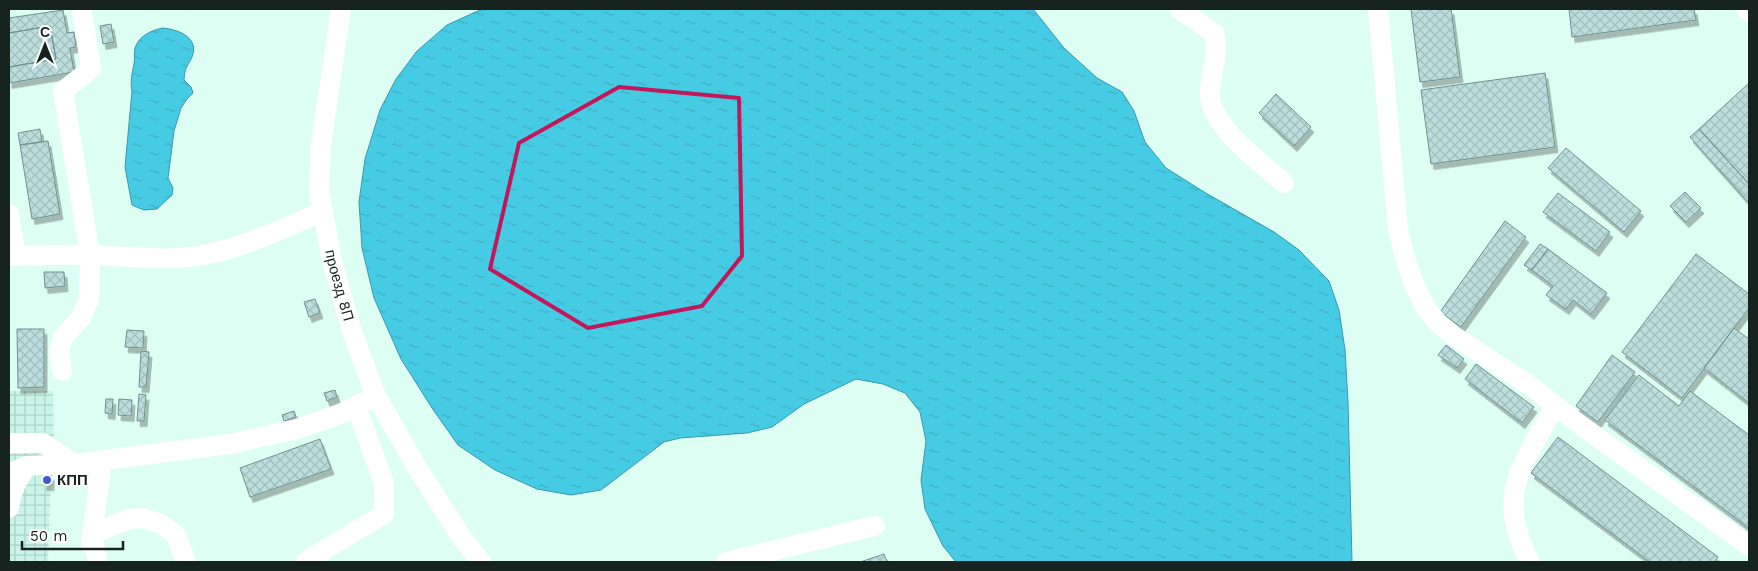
<svg xmlns="http://www.w3.org/2000/svg" width="1758" height="571" viewBox="0 0 1758 571" font-family="'Work Sans',sans-serif">
	<style>
		.industrial { fill: url(#industrial-grid) }
		.water { fill: url(#water-ripples); stroke: #3899a9 }
		.building { fill: url(#building-cross-hatch); stroke: #70918f; filter: url(#shadow) }
		.lines { fill: none; stroke-linecap: round; stroke-linejoin: round }
		.minor { stroke: #fff; stroke-width: 20 }
		.marked { fill: none; stroke: #c2185b; stroke-width: 4; stroke-linejoin: round }
		.poi-dot { fill: #445bcf; stroke: #fff; stroke-width: 2 }
		.labels { text-anchor: middle; dominant-baseline: central; stroke-width: 4.5; stroke-linejoin: round; paint-order: stroke }
		.street-label { font-size: 15px; fill: #16231f; stroke: #fff }
		.poi-label { font-size: 15px; font-weight: bold; fill: #16231f; stroke: #fff; text-anchor: start }
	</style>
	<defs>
		<pattern id="industrial-grid" width="8" height="8" patternUnits="userSpaceOnUse" patternTransform="scale(1.25)"><rect width="8" height="8" fill="#caf4e7"/><path d="M0 4h8M4 0v8" fill="none" stroke="#add1c6"/></pattern>
		<pattern id="water-ripples" width="26" height="14" patternUnits="userSpaceOnUse" patternTransform="scale(1.25)"><rect width="26" height="14" fill="#46cbe4"/><path d="M2 4q2-2 4 0t4 0M15 11q2-2 4 0t4 0" fill="none" stroke="#3daec3"/></pattern>
		<pattern id="building-cross-hatch" width="8" height="8" patternUnits="userSpaceOnUse" patternTransform="scale(1.25)"><rect width="8" height="8" fill="#bbdedd"/><path d="M0 0l8 8M0 8l8-8" fill="none" stroke="#a0bebd"/></pattern>
		<filter id="shadow"><feDropShadow dx="3" dy="5.5" stdDeviation="0" flood-color="#0004"/></filter>
	</defs>
	<rect width="100%" height="100%" fill="#ddfef3"/>
	<path class="industrial" d="M 9,391 L 53,391 L 54,444 L 51,475 L 48,562 L 9,562 Z"/>
	<path class="water" d="M 493,9 L 1033,9 L 1064,48 L 1097,78 L 1122,92 L 1134,111 L 1145,142 L 1166,168 L 1204,192 L 1274,232 L 1299,250 L 1329,281 L 1339,310 L 1345,350 L 1348,402 L 1352,562 L 956,562 L 943,546 L 925,509 L 921,480 L 926,441 L 920,412 L 905,393 L 883,384 L 856,379 L 804,404 L 772,427 L 747,433 L 680,438 L 664,442 L 601,490 L 571,495 L 537,489 L 495,470 L 458,445 L 432,408 L 401,359 L 374,298 L 362,248 L 359,202 L 365,159 L 380,110 L 396,79 L 417,51 L 447,25 L 480,10 Z
		M 162,28 C 177,29 200,37 192,57 C 187,68 185,66 184,80 L 191,87 L 193,93 L 187,99 L 181,108 L 174,131 L 168,178 L 173,188 L 172,195 L 157,209 L 144,210 L 132,205 L 125,167 L 132,91 C 130,81 132,74 134,64 C 135,59 134,53 135,48 C 139,36 150,31 162,28 Z"/>
	<path class="building" d="M 1411,9 L 1451,9 L 1460,77 L 1420,82 Z
		M 1569,9 L 1694,9 L 1696,20 L 1572,37 Z
		M 63,10 L 67,33 L 74,32 L 76,47 L 70,48 L 74,72 L 9,83 L 9,67 L 56,59 L 50,26 L 9,33 L 9,18 Z
		M 111,24 L 114,42 L 103,44 L 100,26 Z
		M 50,26 L 56,59 L 9,67 L 9,33 Z
		M 1545,73 L 1555,147 L 1431,164 L 1421,90 Z
		M 1749,83 L 1749,184 L 1699,129 Z
		M 1276,94 L 1311,127 L 1294,146 L 1259,113 Z
		M 40,129 L 42,142 L 20,145 L 18,133 Z
		M 1699,129 L 1749,184 L 1749,203 L 1690,137 Z
		M 48,141 L 60,214 L 32,219 L 20,145 Z
		M 1566,148 L 1641,211 L 1624,232 L 1548,168 Z
		M 1685,192 L 1701,208 L 1686,222 L 1670,206 Z
		M 1558,193 L 1610,232 L 1596,251 L 1543,212 Z
		M 1505,221 L 1526,237 L 1461,327 L 1440,312 Z
		M 1540,244 L 1548,249 L 1532,270 L 1524,265 Z
		M 1548,249 L 1607,293 L 1591,314 L 1573,300 L 1566,309 L 1546,295 L 1553,286 L 1532,270 Z
		M 1696,254 L 1749,294 L 1749,308 L 1682,398 L 1622,352 Z
		M 44,272 L 64,272 L 65,286 L 45,288 Z
		M 315,299 L 320,313 L 309,317 L 304,302 Z
		M 1734,328 L 1749,339 L 1749,403 L 1704,368 Z
		M 17,329 L 44,329 L 44,387 L 18,388 Z
		M 127,330 L 144,331 L 143,348 L 125,347 Z
		M 1446,345 L 1464,359 L 1457,368 L 1438,355 Z
		M 141,351 L 149,352 L 146,387 L 139,387 Z
		M 1612,355 L 1635,372 L 1598,422 L 1576,406 Z
		M 1476,364 L 1534,407 L 1522,423 L 1465,379 Z
		M 1639,375 L 1679,406 L 1690,391 L 1749,435 L 1749,528 L 1605,420 Z
		M 335,390 L 337,397 L 327,401 L 324,393 Z
		M 139,394 L 146,395 L 144,421 L 137,421 Z
		M 106,399 L 113,399 L 112,414 L 105,413 Z
		M 119,399 L 132,400 L 131,416 L 118,415 Z
		M 294,411 L 296,417 L 284,421 L 282,415 Z
		M 1558,437 L 1718,557 L 1714,562 L 1650,562 L 1531,473 Z
		M 320,439 L 331,469 L 250,497 L 240,468 Z
		M 44,475 L 51,475 L 51,485 L 44,485 Z
		M 884,554 L 887,562 L 860,562 Z"/>
	<g class="lines">
		<g class="minor">
			<path id="s1" d="M 341,9 L 321,144 L 319,191 L 332,260 L 352,332 L 376,396 L 416,466 L 460,535 L 481,562"/>
			<path d="M 1179,9 L 1214,33 C 1220,55 1211,70 1210,91 C 1208,125 1260,162 1284,183"/>
			<path d="M 1378,9 L 1398,229 L 1405,258 L 1413,282 L 1427,310 L 1438,323 L 1454,336 L 1532,387 L 1579,424 L 1749,546"/>
			<path d="M 1746,9 L 1749,12"/>
			<path d="M 9,214 L 16,256"/>
			<path d="M 9,256 C 35,256 62,254 89,255 C 128,256 165,262 203,255 C 244,248 283,228 322,212"/>
			<path d="M 62,371 L 59,352 L 63,337 L 81,318 L 89,299 L 90,255 L 63,91 L 91,69 L 82,12"/>
			<path d="M 9,443 L 43,443 L 74,464"/>
			<path d="M 9,474 L 27,466 L 74,464 L 230,444 L 297,429 L 343,413 L 376,396"/>
			<path d="M 9,508 C 11,491 17,480 27,466"/>
			<path d="M 91,545 L 102,460"/>
			<path d="M 306,561 L 384,514 L 384,483 L 356,406"/>
			<path d="M 98,562 L 92,534 L 129,519 L 143,518 L 161,524 L 176,535 L 186,562"/>
			<path d="M 726,562 L 875,526"/>
			<path d="M 1530,562 C 1494,495 1523,464 1555,406"/>
		</g>
	</g>
	<path class="marked" d="M 619,87 L 739,98 L 742,256 L 702,306 L 588,328 L 490,269 L 519,143 Z"/>
	<circle class="poi-dot" cx="47" cy="480" r="5"/>
	<g class="labels">
		<g class="street-label">
			<text stroke="none"><textPath href="#s1" startOffset="280">проезд 8П</textPath></text>
		</g>
		<g class="poi-label">
			<text x="57" y="480">КПП</text>
		</g>
	</g>
	<rect width="1758" height="571" fill="none" stroke="#16231f" stroke-width="20"/>
	<g transform="translate(45 45)" stroke="#ffffff" stroke-width="4" paint-order="stroke">
	<path d="M0-4L9 19L0 12L-9 19Z" fill="#16231f"/>
	<text y="-8" font-size="14" font-weight="bold" text-anchor="middle" fill="#16231f">С</text>
	</g>
	<path d="M22 541v8h101v-8" fill="none" stroke="#16231f" stroke-width="2.5"/>
	<text x="30" y="541" font-size="15" fill="#16231f" stroke="#ffffff" stroke-width="4" paint-order="stroke">50 m</text>
</svg>
